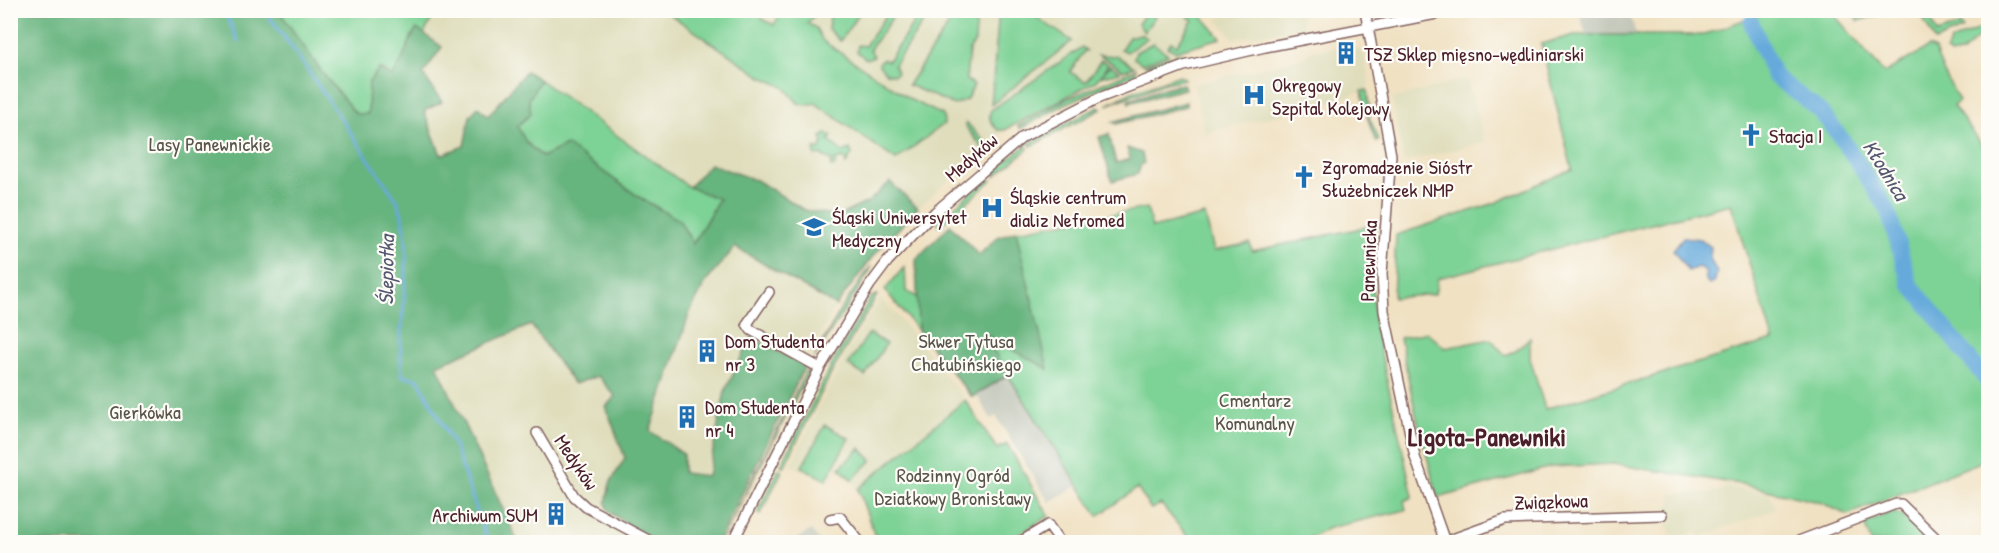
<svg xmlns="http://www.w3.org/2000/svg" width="1999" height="553" viewBox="0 0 1999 553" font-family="'Patrick Hand',sans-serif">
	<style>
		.built { fill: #dfddbb }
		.industrial { fill: #c3c6b9 }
		.green { fill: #7dd295; stroke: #647860; stroke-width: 1.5 }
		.forest { fill: #66b47e; stroke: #586a54; stroke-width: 1.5 }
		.water { fill: #66aadb; stroke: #586483; stroke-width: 1.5 }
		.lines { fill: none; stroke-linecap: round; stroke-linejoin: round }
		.stream { stroke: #66aadb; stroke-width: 3 }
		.river { stroke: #66aadb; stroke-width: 16 }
		.minor-casing { stroke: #846360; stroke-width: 12 }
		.minor { stroke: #fff; stroke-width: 9 }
		.labels { text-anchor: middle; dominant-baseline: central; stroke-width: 4.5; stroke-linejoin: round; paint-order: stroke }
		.poi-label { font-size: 20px; fill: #4a1f2b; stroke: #fdfcf7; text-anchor: start }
		.park-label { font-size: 20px; fill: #59554b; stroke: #fdfcf7 }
		.street-label { font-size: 20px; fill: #4a1f2b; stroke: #fdfcf7 }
		.water-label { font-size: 21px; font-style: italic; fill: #555771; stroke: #fdfcf7 }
		.district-label { font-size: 26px; font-weight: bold; fill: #4a1f2b; stroke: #fdfcf7 }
	</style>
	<rect width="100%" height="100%" fill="#fdfcf7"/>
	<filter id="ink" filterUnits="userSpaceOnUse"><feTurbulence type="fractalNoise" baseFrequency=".0167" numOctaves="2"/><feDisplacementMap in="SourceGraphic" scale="12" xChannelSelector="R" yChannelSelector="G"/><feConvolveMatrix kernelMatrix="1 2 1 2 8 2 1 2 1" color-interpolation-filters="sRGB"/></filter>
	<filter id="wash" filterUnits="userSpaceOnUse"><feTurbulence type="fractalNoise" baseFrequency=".008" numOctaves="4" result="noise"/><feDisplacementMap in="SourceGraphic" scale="24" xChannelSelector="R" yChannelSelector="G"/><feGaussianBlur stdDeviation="1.35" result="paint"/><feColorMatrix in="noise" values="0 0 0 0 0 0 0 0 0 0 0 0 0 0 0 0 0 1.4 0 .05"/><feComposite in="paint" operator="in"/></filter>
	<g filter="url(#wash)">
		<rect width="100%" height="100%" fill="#f0e1c2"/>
		<path class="built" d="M 1199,10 L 1223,39 L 1188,46 L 1157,58 L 1092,83 L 1031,114 L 1005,130 L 918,208 L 874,255 L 836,306 L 805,366 L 751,337 L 725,391 L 708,476 L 683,474 L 682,454 L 650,431 L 690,312 L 706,282 L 734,247 L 689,187 L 526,71 L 488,116 L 478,107 L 470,116 L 464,146 L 441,155 L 424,111 L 442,102 L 300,11 Z
			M 1376,10 L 1415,10 L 1415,11 L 1378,19 Z
			M 1265,11 L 1300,11 L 1304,27 L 1234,39 L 1216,18 Z
			M 1349,45 L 1364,53 L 1369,82 L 1367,90 L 1316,106 L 1205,133 L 1193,84 L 1306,57 L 1307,52 Z
			M 1467,78 L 1485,142 L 1404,162 L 1392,99 Z
			M 880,298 L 903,322 L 965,400 L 858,489 L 838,469 L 828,482 L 790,465 L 843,359 Z
			M 531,325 L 574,384 L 598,375 L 615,397 L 606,407 L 625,458 L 610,483 L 606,503 L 609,512 L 639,530 L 652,542 L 518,542 L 437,365 Z
			M 1726,486 L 1770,494 L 1776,509 L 1699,537 L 1696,531 L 1675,541 L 1668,527 L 1667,505 L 1671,504 L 1671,494 L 1721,491 Z"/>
		<path class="industrial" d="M 1579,11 L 1629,11 L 1636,34 L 1586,35 Z
			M 1008,375 L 1078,486 L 1049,502 L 996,416 L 991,419 L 976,394 Z
			M 811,530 L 821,542 L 792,542 Z"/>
		<path class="green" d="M 279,11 L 405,11 L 417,18 L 432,18 L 424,34 L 417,29 L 412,35 L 403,63 L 391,77 L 383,69 L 379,69 L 369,82 L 368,115 L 356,114 L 323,74 Z
			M 665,11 L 759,11 L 762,19 L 774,25 L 782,11 L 819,11 L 807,23 L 816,28 L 823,41 L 913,101 L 943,115 L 944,124 L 896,160 L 815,103 L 806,105 L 798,103 L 784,87 L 762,77 Z
			M 835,11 L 861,11 L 840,41 L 828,29 L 829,20 Z
			M 922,11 L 931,11 L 894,65 L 897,72 L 895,75 L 886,73 L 879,65 L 879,62 L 884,59 L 888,61 Z
			M 958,11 L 977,11 L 975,42 L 969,50 L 966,80 L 974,85 L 967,99 L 954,105 L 908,85 Z
			M 999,11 L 1027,11 L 1072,41 L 991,105 Z
			M 1147,11 L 1159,11 L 1144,32 L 1138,24 Z
			M 1189,11 L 1197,11 L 1221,38 L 1175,51 L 1167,47 L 1171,42 L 1177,45 L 1193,20 L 1188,17 Z
			M 1767,11 L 1831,11 L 1884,73 L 1929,47 L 1935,50 L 1943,71 L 1959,101 L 1953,106 L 1988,153 L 1988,459 L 1847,515 L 1822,503 L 1746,485 L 1613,464 L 1551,467 L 1438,498 L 1416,415 L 1400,338 L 1427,332 L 1445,348 L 1491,339 L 1505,355 L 1516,351 L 1530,337 L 1530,358 L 1545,409 L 1773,340 L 1731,204 L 1438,278 L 1435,294 L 1393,298 L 1396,235 L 1495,203 L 1572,169 L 1541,44 L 1574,35 L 1704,35 Z
			M 1851,11 L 1892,11 L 1858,21 Z
			M 1919,11 L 1931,11 L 1929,15 L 1937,33 L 1961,25 L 1963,29 L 1935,41 Z
			M 886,15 L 890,15 L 892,18 L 870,49 L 874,56 L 866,59 L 857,52 L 858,45 L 865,46 Z
			M 1988,25 L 1988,29 L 1961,53 L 1950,55 L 1946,51 L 1951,41 Z
			M 1140,34 L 1147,38 L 1127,52 L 1121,49 L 1129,37 Z
			M 1153,43 L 1168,54 L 1142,64 L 1134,58 L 1136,52 Z
			M 1082,47 L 1088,52 L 1085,50 L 1070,72 L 1086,82 L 1101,60 L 1108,64 L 1101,76 L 1110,65 L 1120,72 L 1099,77 L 1096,81 L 1005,130 L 998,130 C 992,125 987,118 991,110 Z
			M 1180,53 L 1186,56 C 1172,63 1160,70 1145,65 Z
			M 1099,55 L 1117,56 L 1134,67 L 1124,71 Z
			M 1136,69 L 1135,74 L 1065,104 L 1020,129 L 1018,126 L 1064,100 Z
			M 1180,75 L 1184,79 L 1165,83 L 1107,105 L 1132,92 Z
			M 540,80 L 689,187 L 719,198 L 693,244 L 679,220 L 642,199 L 566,145 L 542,157 L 526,142 L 517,126 L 530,114 L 529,99 Z
			M 1367,90 L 1370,114 L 1368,115 L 1379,140 L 1376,142 C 1369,125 1365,110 1362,91 Z
			M 1098,107 L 1102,109 L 1031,146 L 1029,143 Z
			M 966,122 L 986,144 L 985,146 L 982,147 L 965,126 Z
			M 826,134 L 832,136 L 829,141 L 843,152 L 850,149 L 852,154 L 846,164 L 844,158 L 835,160 L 835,166 L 831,167 L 831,160 L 821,155 L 815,156 L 814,148 L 819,150 L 823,142 L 821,137 Z
			M 1026,145 L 1028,149 L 995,176 L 995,170 Z
			M 987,178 L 992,180 L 940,226 L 937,222 Z
			M 1147,208 L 1152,228 L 1205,215 L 1214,251 L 1250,243 L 1252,251 L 1376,225 L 1371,274 L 1376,331 L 1412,492 L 1412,497 L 1404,501 L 1406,510 L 1329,528 L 1303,542 L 1192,542 L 1161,504 L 1151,509 L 1137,488 L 1098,516 L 1008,375 L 972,397 L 885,290 L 905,266 L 906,291 L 1047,368 L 1016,231 Z
			M 871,266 L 870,271 L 814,358 L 841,309 Z
			M 877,295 L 833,370 L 784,467 L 781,465 L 833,362 L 871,297 Z
			M 869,333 L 886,344 L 865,376 L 848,365 Z
			M 808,368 L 808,374 L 721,542 Z
			M 965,400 L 997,449 L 1007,444 L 1049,516 L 1006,542 L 877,542 L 858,489 Z
			M 825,425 L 849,438 L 826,480 L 802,467 Z
			M 860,448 L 872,460 L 852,480 L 840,468 Z
			M 779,469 L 782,471 L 760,515 L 757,512 Z
			M 1892,512 L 1901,515 L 1928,542 L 1871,542 L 1864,524 Z"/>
		<path class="forest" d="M 10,11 L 279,11 L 323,74 L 356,114 L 368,114 L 369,82 L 379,69 L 391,77 C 406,60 405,44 417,29 L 442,47 L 423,74 L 442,102 L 424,111 L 441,155 L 464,146 L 470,116 L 478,107 L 488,116 L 526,71 L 540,80 L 529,99 L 531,114 L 517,126 L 526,142 L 542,157 L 566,145 L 642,199 L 679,220 L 693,244 L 719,199 L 689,187 L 710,164 L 758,181 L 804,210 L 838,216 L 868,202 L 890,182 L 918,208 L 874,255 L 836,306 L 735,247 L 706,282 L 690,312 L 650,431 L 683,454 L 683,473 L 708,476 L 725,391 L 751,337 L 805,366 L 718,542 L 653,541 L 609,512 L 606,503 L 610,483 L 625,458 L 606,407 L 615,396 L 598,376 L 574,384 L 531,325 L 437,365 L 518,542 L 11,542 Z
			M 1183,84 L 1185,89 L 1129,103 L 1128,101 L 1167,87 Z
			M 1186,102 L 1186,106 L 1117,124 L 1112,122 Z
			M 1109,134 L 1116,163 L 1130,159 L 1127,148 L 1142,153 L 1144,163 L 1141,165 L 1138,174 L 1112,181 L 1099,137 Z
			M 950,225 L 979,255 L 998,237 L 1016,231 L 1048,369 L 984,334 L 1008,375 L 972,397 L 918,330 L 916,259 Z"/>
		<path class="water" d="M 1683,237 L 1700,239 L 1711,247 L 1710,258 L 1717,273 L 1714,283 L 1709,285 L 1706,281 L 1705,270 L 1698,267 L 1688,271 L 1673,250 Z"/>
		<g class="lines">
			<path class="stream" d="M 224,10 L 238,41
				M 264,10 L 296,53 L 398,202 C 418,256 395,320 402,376 L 418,379 L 454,445 L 488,542"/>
			<path class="river" d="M 1751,22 L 1774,76 L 1820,111 L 1844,142 L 1887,208 L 1910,284 L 1988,382"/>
		</g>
	</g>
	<g filter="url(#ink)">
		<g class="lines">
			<g class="minor-casing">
				<path id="minor" d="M 1365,10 L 1391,155 L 1382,273 L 1384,311 L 1415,457 L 1445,542
					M 769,292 L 747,324 L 751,330 L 820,368
					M 537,433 L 574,496 L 586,507 L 652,542
					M 830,519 L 840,517 L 860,542
					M 733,542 L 820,368 L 870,285 L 888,261 L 935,212 L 1023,137 L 1099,98 L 1184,66 L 1265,47 L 1457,10
					M 1020,542 L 1048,525 L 1060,542
					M 1444,542 L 1505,520 L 1662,515
					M 1796,542 L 1896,504 L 1901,504 L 1940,542"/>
			</g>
			<use href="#minor" class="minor"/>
		</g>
	</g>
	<defs>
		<g id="building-bare" transform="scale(1.8)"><path d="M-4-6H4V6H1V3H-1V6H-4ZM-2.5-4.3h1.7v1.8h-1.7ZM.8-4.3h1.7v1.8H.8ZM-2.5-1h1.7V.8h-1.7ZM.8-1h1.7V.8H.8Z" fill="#1f6fb2" stroke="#fdfcf7" stroke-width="2.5" paint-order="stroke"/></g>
		<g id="hospital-bare" transform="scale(1.8)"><path d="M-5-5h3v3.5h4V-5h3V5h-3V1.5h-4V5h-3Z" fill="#1f6fb2" stroke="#fdfcf7" stroke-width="2.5" paint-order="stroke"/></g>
		<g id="church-bare" transform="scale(1.8)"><path d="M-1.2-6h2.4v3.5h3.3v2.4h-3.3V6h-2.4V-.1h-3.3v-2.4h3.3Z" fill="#1f6fb2" stroke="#fdfcf7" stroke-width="2.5" paint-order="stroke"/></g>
		<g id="university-bare" transform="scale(1.8)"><path d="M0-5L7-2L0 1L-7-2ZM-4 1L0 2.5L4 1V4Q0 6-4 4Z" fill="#1f6fb2" stroke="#fdfcf7" stroke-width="2.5" paint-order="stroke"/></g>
	</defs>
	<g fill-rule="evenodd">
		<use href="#building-bare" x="1346" y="53"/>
		<use href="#hospital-bare" x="1254" y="95"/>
		<use href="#church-bare" x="1751" y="135"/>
		<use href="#church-bare" x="1304" y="177"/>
		<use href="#hospital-bare" x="992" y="208"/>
		<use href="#university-bare" x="814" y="227"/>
		<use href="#building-bare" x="707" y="351"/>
		<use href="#building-bare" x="687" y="417"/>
		<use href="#building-bare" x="556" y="514"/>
	</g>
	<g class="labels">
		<g class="poi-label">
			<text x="1364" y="53">TSZ Sklep mięsno-wędliniarski</text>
			<text x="1272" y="84">Okręgowy<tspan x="1272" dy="23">Szpital Kolejowy</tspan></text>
			<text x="1769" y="135">Stacja I</text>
			<text x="1322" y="166">Zgromadzenie Sióstr<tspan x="1322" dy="23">Służebniczek NMP</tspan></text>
			<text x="1010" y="196">Śląskie centrum<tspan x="1010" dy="23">dializ Nefromed</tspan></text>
			<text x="832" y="216">Śląski Uniwersytet<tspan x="832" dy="23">Medyczny</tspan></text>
			<text x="725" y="340">Dom Studenta<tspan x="725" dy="23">nr 3</tspan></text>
			<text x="705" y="406">Dom Studenta<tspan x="705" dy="23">nr 4</tspan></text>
			<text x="538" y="514" text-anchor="end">Archiwum SUM</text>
		</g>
		<g class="park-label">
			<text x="210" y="143">Lasy Panewnickie</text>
			<text x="966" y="340">Skwer Tytusa<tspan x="966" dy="23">Chałubińskiego</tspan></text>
			<text x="1255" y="399">Cmentarz<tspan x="1255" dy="23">Komunalny</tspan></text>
			<text x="145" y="411">Gierkówka</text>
			<text x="953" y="474">Rodzinny Ogród<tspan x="953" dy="23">Działkowy Bronisławy</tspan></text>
		</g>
		<g class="street-label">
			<text transform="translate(971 157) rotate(-41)">Medyków</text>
			<text transform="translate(1368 261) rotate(-88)">Panewnicka</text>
			<text transform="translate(577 462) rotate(56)">Medyków</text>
			<text transform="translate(1551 501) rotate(-2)">Związkowa</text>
		</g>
		<g class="water-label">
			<text transform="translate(1886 170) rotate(58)">Kłodnica</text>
			<text transform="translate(386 270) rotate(-89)">Ślepiotka</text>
		</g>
		<g class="district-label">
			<text x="1487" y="436">Ligota-Panewniki</text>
		</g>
	</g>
	<rect width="1999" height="553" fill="none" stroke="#fdfcf7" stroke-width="36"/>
</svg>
